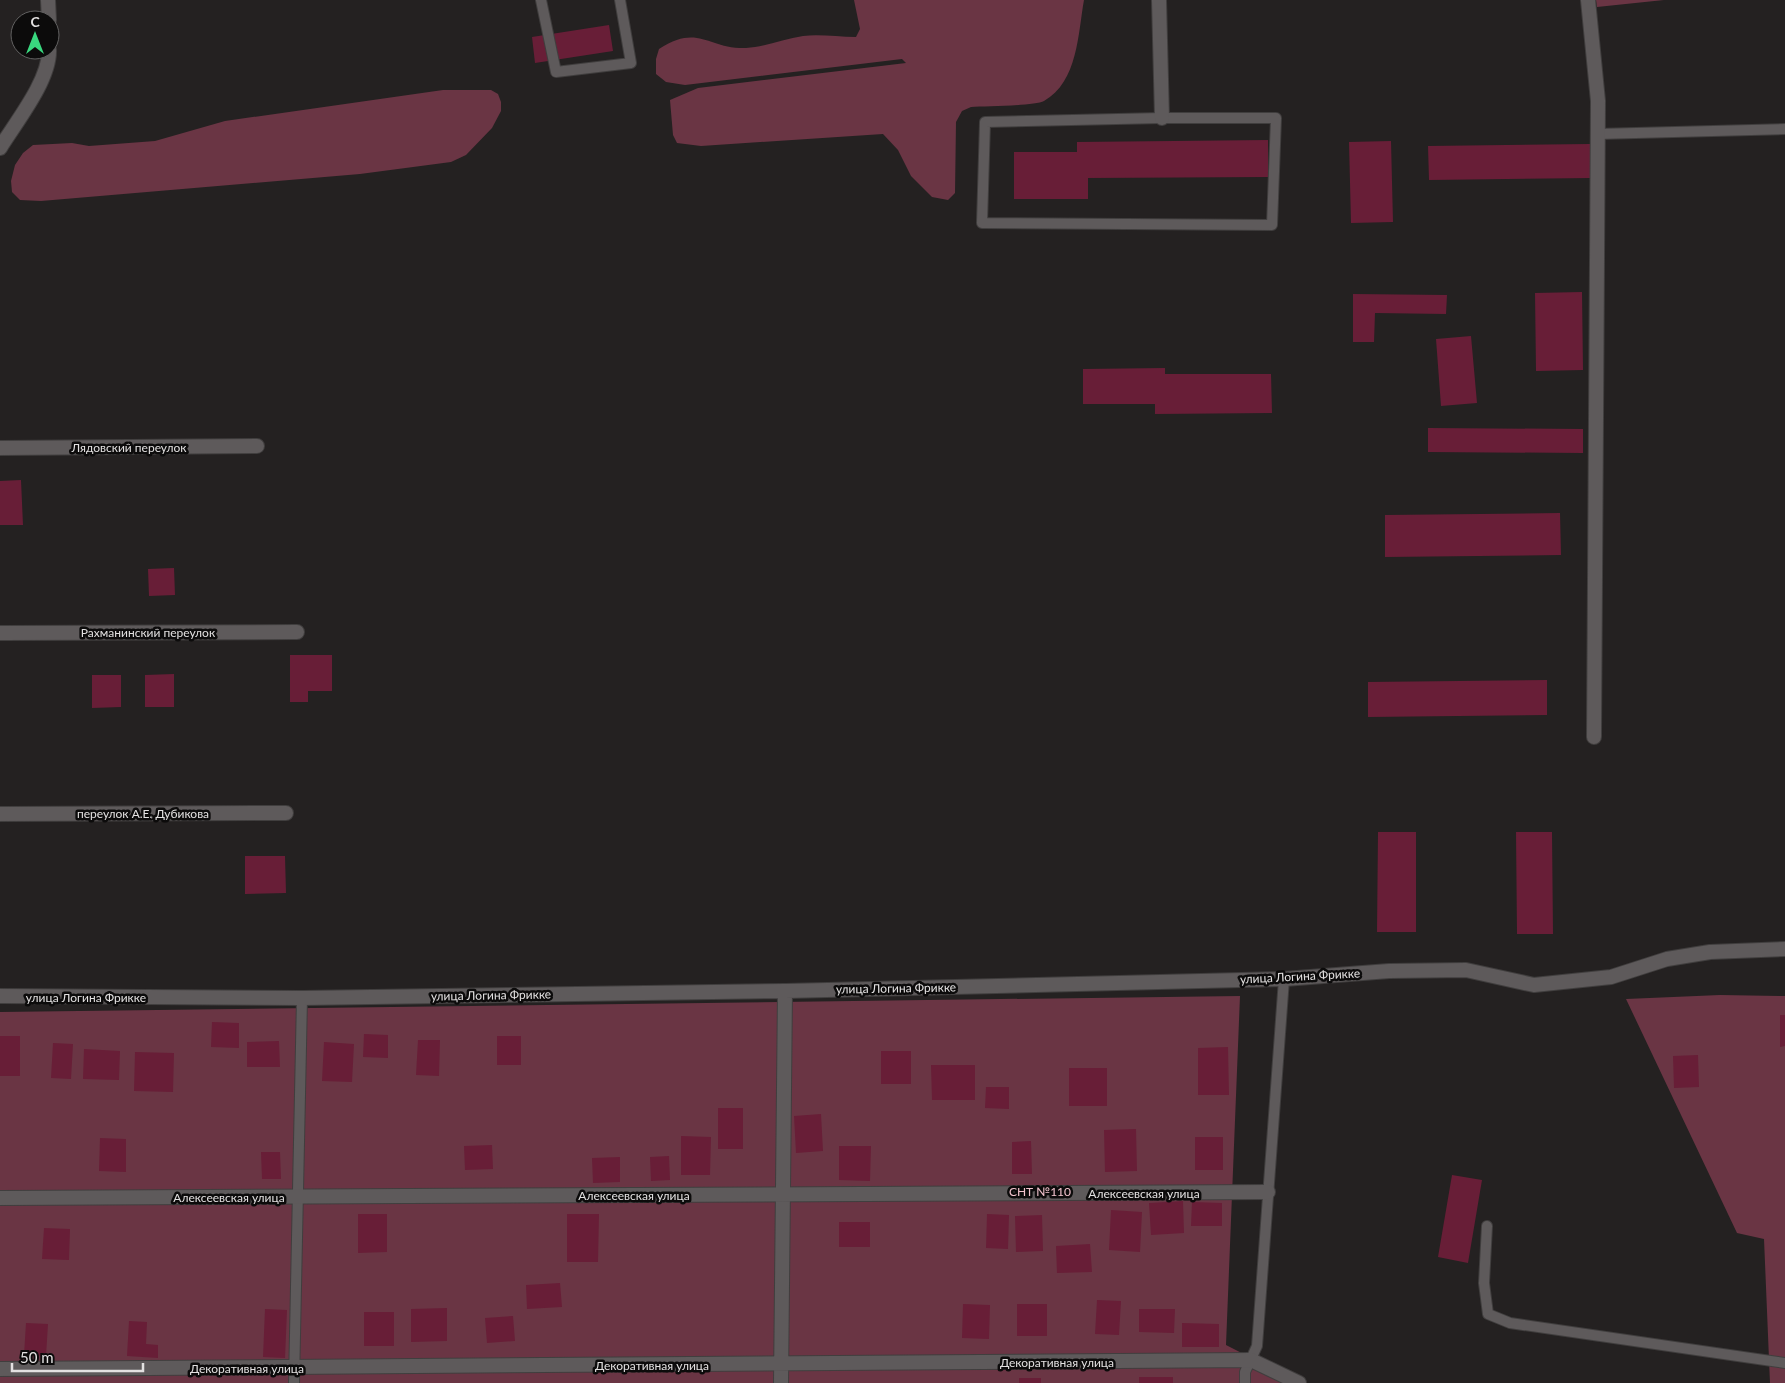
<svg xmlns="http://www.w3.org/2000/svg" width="1785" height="1383" viewBox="0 0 1785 1383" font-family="Lato,sans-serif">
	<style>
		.green { fill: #6a3544 }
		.building { fill: #681e37 }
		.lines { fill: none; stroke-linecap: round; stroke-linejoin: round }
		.service-casing { stroke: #403e3e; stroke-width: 12 }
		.minor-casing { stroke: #403e3e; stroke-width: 16 }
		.service { stroke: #5e5a5b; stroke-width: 10 }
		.minor { stroke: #5e5a5b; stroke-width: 14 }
		.labels { text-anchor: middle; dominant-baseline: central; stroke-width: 5; stroke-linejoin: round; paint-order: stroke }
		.street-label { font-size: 12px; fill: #e3e1e1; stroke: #0c0b0b }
		.park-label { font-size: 12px; fill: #f3c4ce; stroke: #0c0b0b }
	</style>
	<rect width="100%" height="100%" fill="#242121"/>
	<path class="green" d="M 854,0 L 1084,0 C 1078,33 1078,82 1044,101 C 1035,106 985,106 971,107 L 962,111 L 956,122 L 955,193 L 948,200 L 932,197 L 911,176 L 898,150 L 883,134 L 701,146 L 677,143 L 673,135 L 670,100 L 698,88 L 906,63 L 902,59 L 685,85 L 666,82 L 656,74 L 656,59 L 659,49 C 699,23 707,49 746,48 C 765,47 784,39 803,36 C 820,34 838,37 856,37 L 860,29 Z
		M 1596,0 L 1664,0 L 1597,7 Z
		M 443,90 L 491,90 L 498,94 L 501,102 L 501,111 L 492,128 L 466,155 L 451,162 L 360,174 L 41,201 L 20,200 L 12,192 L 11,181 L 15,165 L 23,153 L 33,145 L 72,143 L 89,146 L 155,141 L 225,121 Z
		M 1720,995 L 1785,996 L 1785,1383 L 1770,1383 L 1764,1239 L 1737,1233 L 1626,999 Z
		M 1240,996 L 1226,1345 L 1300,1383 L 0,1383 L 0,1012 Z"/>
	<path class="building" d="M 609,25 L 613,51 L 535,63 L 532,37 Z
		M 1268,140 L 1268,177 L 1088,178 L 1088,199 L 1014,199 L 1014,152 L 1077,152 L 1077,142 Z
		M 1391,141 L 1393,222 L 1351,223 L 1349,142 Z
		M 1590,144 L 1591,178 L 1429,180 L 1428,146 Z
		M 1582,292 L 1583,370 L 1536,371 L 1535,293 Z
		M 1353,294 L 1447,295 L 1446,314 L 1375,313 L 1374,342 L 1353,342 Z
		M 1471,336 L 1477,403 L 1441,406 L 1436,339 Z
		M 1165,368 L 1165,374 L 1271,374 L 1272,413 L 1155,414 L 1155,404 L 1083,404 L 1083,369 Z
		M 1428,428 L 1583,429 L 1583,453 L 1428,452 Z
		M 21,480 L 23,525 L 0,525 L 0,481 Z
		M 1560,513 L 1561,555 L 1385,557 L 1385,515 Z
		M 174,568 L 175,595 L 149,596 L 148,569 Z
		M 290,655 L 332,655 L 332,691 L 308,691 L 308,702 L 290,702 Z
		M 174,674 L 174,707 L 145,707 L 145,675 Z
		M 92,675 L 121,675 L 121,707 L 92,708 Z
		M 1547,680 L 1547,715 L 1368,717 L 1368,682 Z
		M 1378,832 L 1416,832 L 1416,932 L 1377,932 Z
		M 1516,832 L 1552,832 L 1553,934 L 1517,934 Z
		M 245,856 L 285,856 L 286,893 L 245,894 Z
		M 1780,1015 L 1785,1015 L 1785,1046 L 1780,1047 Z
		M 212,1022 L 239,1023 L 239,1048 L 211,1047 Z
		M 364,1034 L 388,1035 L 388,1058 L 363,1057 Z
		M 0,1036 L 20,1036 L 20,1076 L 0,1076 Z
		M 497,1036 L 521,1036 L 521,1065 L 497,1065 Z
		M 418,1040 L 440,1040 L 439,1076 L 416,1075 Z
		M 279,1041 L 280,1067 L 247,1067 L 247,1042 Z
		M 324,1042 L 354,1044 L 352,1082 L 322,1081 Z
		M 53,1043 L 73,1044 L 71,1079 L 51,1078 Z
		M 1228,1047 L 1229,1095 L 1198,1095 L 1198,1048 Z
		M 84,1049 L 120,1051 L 119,1080 L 83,1079 Z
		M 881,1051 L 911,1051 L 911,1084 L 881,1084 Z
		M 135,1052 L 174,1053 L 173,1092 L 134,1091 Z
		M 1698,1055 L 1699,1087 L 1674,1088 L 1673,1056 Z
		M 931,1065 L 975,1065 L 975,1100 L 932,1100 Z
		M 1069,1068 L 1107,1068 L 1107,1106 L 1069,1106 Z
		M 986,1087 L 1009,1087 L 1009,1109 L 985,1108 Z
		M 718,1108 L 743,1108 L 743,1149 L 718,1149 Z
		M 821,1114 L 823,1151 L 796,1153 L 794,1116 Z
		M 1136,1129 L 1137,1171 L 1105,1172 L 1104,1130 Z
		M 681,1136 L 711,1137 L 710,1175 L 681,1175 Z
		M 1195,1137 L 1223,1137 L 1223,1170 L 1195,1170 Z
		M 100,1138 L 126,1139 L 126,1172 L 99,1171 Z
		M 1031,1141 L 1032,1174 L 1012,1174 L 1012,1142 Z
		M 492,1145 L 493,1169 L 465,1170 L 464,1146 Z
		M 839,1146 L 871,1146 L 870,1181 L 839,1180 Z
		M 261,1152 L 280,1152 L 281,1179 L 262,1179 Z
		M 669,1156 L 670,1180 L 651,1181 L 650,1157 Z
		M 620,1157 L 620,1182 L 593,1183 L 592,1158 Z
		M 1452,1175 L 1482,1180 L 1468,1263 L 1438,1257 Z
		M 1183,1201 L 1184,1233 L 1151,1235 L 1149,1203 Z
		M 1192,1202 L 1222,1203 L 1222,1226 L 1191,1226 Z
		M 1111,1210 L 1142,1212 L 1140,1252 L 1109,1250 Z
		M 358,1214 L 387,1214 L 387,1252 L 358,1253 Z
		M 567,1214 L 599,1214 L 598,1262 L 567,1262 Z
		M 987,1214 L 1009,1215 L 1008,1249 L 986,1248 Z
		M 1042,1215 L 1043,1251 L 1016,1252 L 1015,1216 Z
		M 839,1222 L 870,1222 L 870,1247 L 839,1247 Z
		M 44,1228 L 70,1229 L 69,1260 L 42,1259 Z
		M 1090,1244 L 1092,1272 L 1057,1273 L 1056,1246 Z
		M 560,1283 L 562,1307 L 527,1309 L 526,1285 Z
		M 1097,1300 L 1121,1301 L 1119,1335 L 1095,1334 Z
		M 963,1304 L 990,1305 L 989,1339 L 962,1338 Z
		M 1017,1304 L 1047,1304 L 1047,1336 L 1017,1336 Z
		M 447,1308 L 447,1341 L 411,1342 L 411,1309 Z
		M 265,1309 L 287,1310 L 285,1358 L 263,1357 Z
		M 1139,1309 L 1175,1309 L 1174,1333 L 1139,1332 Z
		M 364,1312 L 394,1312 L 394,1346 L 364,1346 Z
		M 513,1316 L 515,1341 L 487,1343 L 485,1318 Z
		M 129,1321 L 147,1322 L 146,1344 L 158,1345 L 158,1358 L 127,1356 Z
		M 26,1323 L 48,1324 L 46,1356 L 24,1355 Z
		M 1182,1323 L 1219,1324 L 1219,1347 L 1182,1347 Z
		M 1139,1377 L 1173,1377 L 1173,1383 L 1139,1383 Z
		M 1019,1378 L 1041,1378 L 1041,1383 L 1019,1383 Z"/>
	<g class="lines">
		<g class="service-casing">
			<path id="service" d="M 541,0 L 556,72 L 631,63 L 620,0
				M 1162,118 L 1276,118 L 1272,225 L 982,223 L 985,122 Z
				M 1597,134 L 1785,129
				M 1487,1226 L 1484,1283 L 1488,1314 L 1510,1323 L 1785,1363
				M 294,1383 L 302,998
				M 1245,1383 L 1245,1372 L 1257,1346 L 1284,979"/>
		</g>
		<g class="minor-casing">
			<path id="minor" d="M 48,0 L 49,20
				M 1159,0 L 1162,118
				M 1588,0 L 1598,101 L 1594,737
				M 0,148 C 16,122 50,80 49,50
				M 0,448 L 257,446
				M 0,633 L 297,632
				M 0,814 L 286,813
				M 0,996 L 302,998 L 785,991 L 1284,979 L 1389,971 L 1466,970 L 1534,985 L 1611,977 L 1667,959 L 1710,952 L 1785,949
				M 0,1198 L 1268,1192
				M 0,1369 L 1251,1360 L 1299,1383
				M 781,1383 L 785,991"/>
		</g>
		<use href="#service" class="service"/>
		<use href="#minor" class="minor"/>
	</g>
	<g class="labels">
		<g class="street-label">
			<text x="129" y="447">Лядовский переулок</text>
			<text x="148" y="632">Рахманинский переулок</text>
			<text x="143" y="813">переулок А.Е. Дубикова</text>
			<text transform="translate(1300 976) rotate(-3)">улица Логина Фрикке</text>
			<text transform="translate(896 988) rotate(-1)">улица Логина Фрикке</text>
			<text transform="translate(491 995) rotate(-1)">улица Логина Фрикке</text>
			<text x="86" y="997">улица Логина Фрикке</text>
			<text x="1144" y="1193">Алексеевская улица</text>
			<text x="634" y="1195">Алексеевская улица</text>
			<text x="229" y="1197">Алексеевская улица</text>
			<text x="1057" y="1362">Декоративная улица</text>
			<text x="652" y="1365">Декоративная улица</text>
			<text x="247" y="1368">Декоративная улица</text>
		</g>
		<g class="park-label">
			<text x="1040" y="1191">СНТ №110</text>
		</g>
	</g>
	<g transform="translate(35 35)"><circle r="24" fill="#0c0b0b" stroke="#626161"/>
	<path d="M0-4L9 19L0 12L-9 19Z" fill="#39d87f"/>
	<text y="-8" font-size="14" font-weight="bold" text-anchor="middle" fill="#e3e1e1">С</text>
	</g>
	<path d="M12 1363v8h131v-8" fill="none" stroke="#e3e1e1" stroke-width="2.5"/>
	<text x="20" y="1363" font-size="15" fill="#e3e1e1" stroke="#0c0b0b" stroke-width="4" paint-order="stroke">50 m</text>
</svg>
